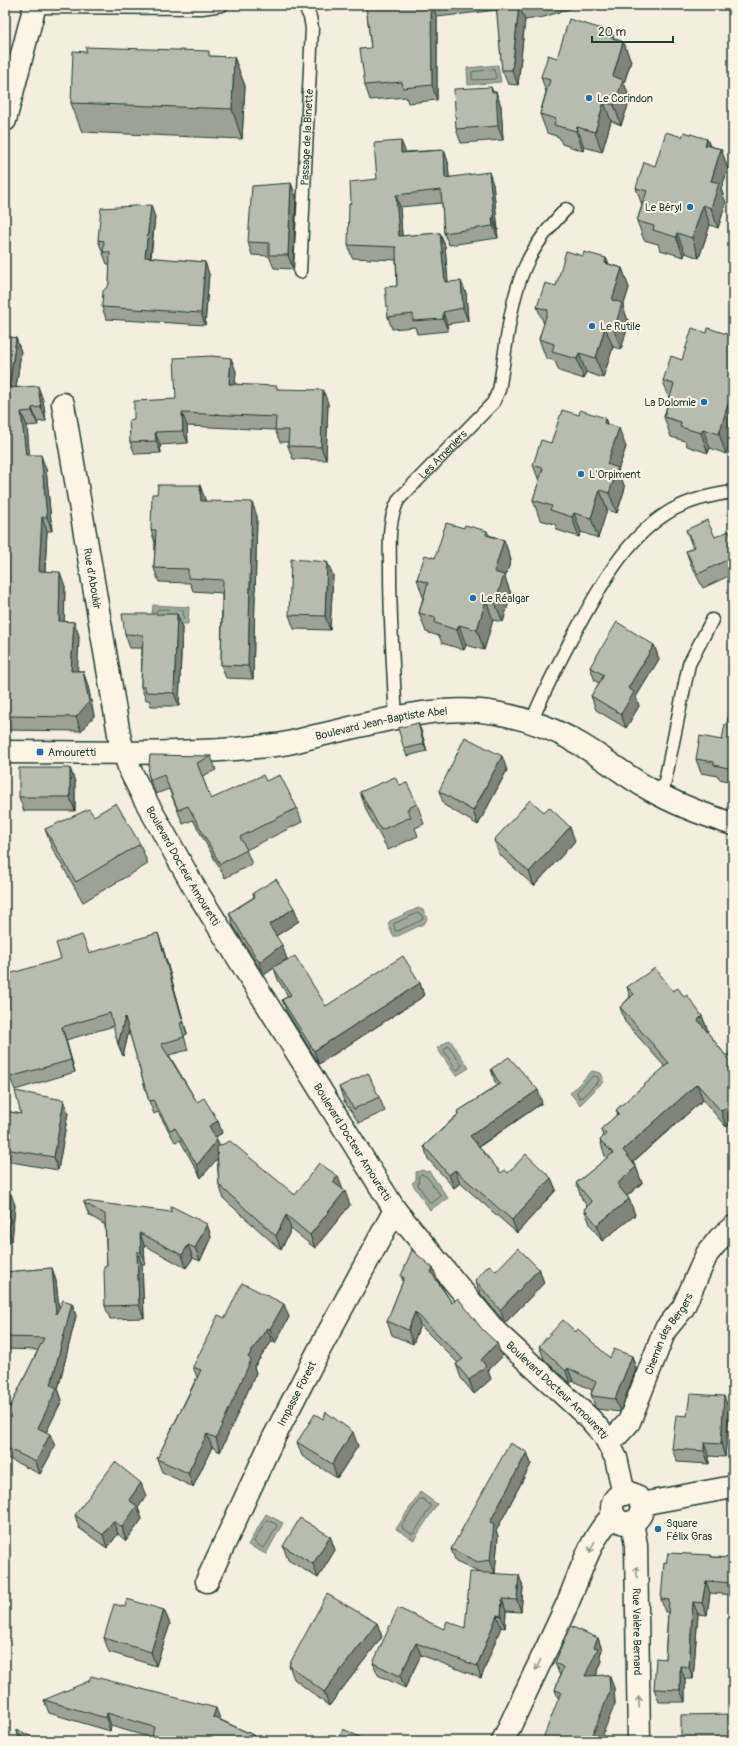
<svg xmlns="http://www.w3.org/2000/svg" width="738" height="1746" viewBox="0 0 738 1746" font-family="Pangolin,sans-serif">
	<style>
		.water { fill: #a0a89b; stroke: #6c7d72 }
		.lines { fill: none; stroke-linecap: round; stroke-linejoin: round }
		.shore { stroke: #53685d; stroke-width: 1 }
		.service-casing { stroke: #1f3d34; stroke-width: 15 }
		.minor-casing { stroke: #1f3d34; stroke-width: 25 }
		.tertiary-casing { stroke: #1f3d34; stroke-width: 25 }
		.service { stroke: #fcf5e5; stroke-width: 12 }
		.minor { stroke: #fcf5e5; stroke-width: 22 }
		.tertiary { stroke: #fcf5e5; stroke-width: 22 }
		.wall { fill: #9ea296; stroke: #1f3d34 }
		.shaded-wall { fill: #81847a; stroke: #1f3d34 }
		.building { fill: #b8bcae; stroke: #1f3d34 }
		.oneway { stroke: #8e998c }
		.poi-dot { fill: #1f6fb2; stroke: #fcf5e5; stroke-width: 1.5 }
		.labels { text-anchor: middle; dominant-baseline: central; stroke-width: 4; stroke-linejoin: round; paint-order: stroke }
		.poi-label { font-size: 11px; fill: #1f3d34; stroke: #fcf5e5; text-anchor: start }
		.street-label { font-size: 11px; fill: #1f3d34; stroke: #fcf5e5 }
	</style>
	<rect width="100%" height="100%" fill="#f3eede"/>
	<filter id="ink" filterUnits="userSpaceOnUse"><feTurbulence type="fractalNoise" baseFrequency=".025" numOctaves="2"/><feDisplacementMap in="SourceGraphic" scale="8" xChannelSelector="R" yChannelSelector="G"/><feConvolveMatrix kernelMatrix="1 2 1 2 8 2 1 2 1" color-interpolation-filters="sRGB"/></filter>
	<g filter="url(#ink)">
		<path class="water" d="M 498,65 L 501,82 L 468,85 L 467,68 Z
			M 153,605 L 189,607 L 188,624 L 151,623 Z
			M 418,908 L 423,910 L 427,918 L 425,923 L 398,936 L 393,936 L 388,924 L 390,921 Z
			M 450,1040 L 469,1068 L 456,1076 L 437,1048 Z
			M 592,1071 L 601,1073 L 603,1078 L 603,1082 L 580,1105 L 570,1093 Z
			M 423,1170 L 426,1172 L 429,1171 L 448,1198 L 430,1210 L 412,1183 L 416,1180 L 416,1172 Z
			M 420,1492 L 437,1504 L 414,1540 L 396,1529 Z
			M 266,1514 L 283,1523 L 266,1554 L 248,1545 Z"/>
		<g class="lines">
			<path class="shore" d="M 494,70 L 496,77 L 495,79 L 474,80 L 472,79 L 472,72 Z
				M 156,613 L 158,609 L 183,610 L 184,619 L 180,620
				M 418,913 L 421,914 L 423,918 L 422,920 L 398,931 L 395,931 L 394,924 Z
				M 448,1046 L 462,1065 L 458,1070 L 456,1069 L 444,1051 Z
				M 593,1076 L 598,1077 L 599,1081 L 582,1097 L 579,1098 L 577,1092 Z
				M 422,1174 L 427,1177 L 441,1196 L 432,1203 L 430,1203 L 418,1185 L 419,1176 Z
				M 420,1499 L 423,1499 L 431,1506 L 414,1533 L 412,1534 L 403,1529 L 402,1526 Z
				M 267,1520 L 276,1524 L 277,1526 L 265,1547 L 263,1548 L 254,1542 Z"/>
			<g class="service-casing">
				<g id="service">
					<path d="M 34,7 L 202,8 L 222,5"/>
					<path id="s1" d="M 300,272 L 312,28 L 310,17 L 304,5"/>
					<path id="s2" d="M 396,718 C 393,669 390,620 390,571 C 390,546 387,521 399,499 L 493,403 L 499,390 C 506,352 509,302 525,267 C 534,245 550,226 566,209"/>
					<path d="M 531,723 C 545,688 561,658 579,625 C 601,585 625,541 664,515 C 683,502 711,495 733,492"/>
					<path d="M 662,796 L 689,664 L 712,620"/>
				</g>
			</g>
			<g class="minor-casing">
				<g id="minor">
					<path d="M 5,120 L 35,5"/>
					<path id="s3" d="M 63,404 L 120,740 L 130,770 L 143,796 L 194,887 L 395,1210 L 495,1331 L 590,1419 L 604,1435 L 616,1458 L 624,1494"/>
					<path id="s4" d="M 609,1444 L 629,1422 L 665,1330 L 683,1308 L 707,1254 L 720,1238 L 733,1227"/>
					<circle cx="627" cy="1508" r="15"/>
					<path d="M 641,1504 L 733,1487"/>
					<path id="s5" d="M 632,1522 L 636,1545 L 639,1741"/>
					<path id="s6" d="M 207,1581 L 270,1445 L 318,1352 L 395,1210"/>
					<path d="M 503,1741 C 523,1697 545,1653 565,1609 C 579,1579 589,1537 614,1515"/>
				</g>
			</g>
			<g class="tertiary-casing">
				<g id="tertiary">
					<path id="s7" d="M 5,752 C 95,752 185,756 275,745 C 289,744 303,739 316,736 C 375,723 435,703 496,713 C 524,718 554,729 578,743 C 603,757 624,775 649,789 C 675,804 704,815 733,824"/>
				</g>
			</g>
			<use href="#service" class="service"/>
			<use href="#minor" class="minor"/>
			<use href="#tertiary" class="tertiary"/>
		</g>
		<path class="wall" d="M 366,5 L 581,5 L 544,17 L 525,20 L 518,85 L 508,84 L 502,70 L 497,10 L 437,17 L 437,100 L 408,103 L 406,97 L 370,100 L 365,85 L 371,48 Z
			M 614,38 L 623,42 L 631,61 L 624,83 L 630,100 L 621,125 L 611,121 L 602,152 L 584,147 L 583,151 L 562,144 L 559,137 L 547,133 L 540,114 L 546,92 L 541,77 L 557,58 Z
			M 86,52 L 234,57 L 245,86 L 242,139 L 82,132 L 71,103 Z
			M 491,87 L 493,92 L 496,92 L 501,106 L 503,140 L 461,143 L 456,129 Z
			M 707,139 L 710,146 L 721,149 L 728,169 L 721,189 L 726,203 L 718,228 L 710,225 L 699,258 L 685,253 L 684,257 L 660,250 L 658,244 L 644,240 L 637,221 L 642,205 L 636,188 L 655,166 Z
			M 401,141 L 405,152 L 444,150 L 448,162 L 449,177 L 493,184 L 498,230 L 497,230 L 498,238 L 449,245 L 444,233 L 442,203 L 400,207 L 402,236 L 440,233 L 445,246 L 448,282 L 466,293 L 468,321 L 447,324 L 448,331 L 417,334 L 415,327 L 392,329 L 388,317 L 397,286 L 396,260 L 352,258 L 348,245 L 377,179 Z
			M 291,183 L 296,197 L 293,269 L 274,268 L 269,256 L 252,255 L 248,242 Z
			M 155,217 L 151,258 L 205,262 L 209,274 L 205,325 L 106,319 L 102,307 L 109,285 L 110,264 L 107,264 L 98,240 Z
			M 583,256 L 606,258 L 609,264 L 622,268 L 629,288 L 623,307 L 629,323 L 621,349 L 613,347 L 603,378 L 586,372 L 584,379 L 559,371 L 555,361 L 546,358 L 539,339 L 544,324 L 537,307 Z
			M 707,333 L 733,336 L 733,432 L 726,454 L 710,448 L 708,453 L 687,446 L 685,441 L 671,437 L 664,417 L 669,398 L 663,381 Z
			M 5,336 L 16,338 L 21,352 L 16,387 L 43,400 L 46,421 L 37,422 L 38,425 L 27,426 L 29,455 L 46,469 L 52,531 L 47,531 L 45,571 L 65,586 L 64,622 L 74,622 L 79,636 L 77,671 L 83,671 L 88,686 L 94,716 L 81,731 L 5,730 Z
			M 236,371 L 235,384 L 278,389 L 328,403 L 326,460 L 293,459 L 288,446 L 288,442 L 280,442 L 275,430 L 187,426 L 188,443 L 160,445 L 161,453 L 135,454 L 130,442 L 134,419 Z
			M 579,415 L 605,418 L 607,424 L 626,447 L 618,470 L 625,488 L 617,513 L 607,510 L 598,538 L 581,532 L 579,537 L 557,530 L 555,524 L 540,520 L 533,500 L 539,481 L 533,465 L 551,443 Z
			M 205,499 L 205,501 L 257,516 L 253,679 L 226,678 L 221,665 L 222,593 L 193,591 L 190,583 L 159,582 L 154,568 L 155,543 L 151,530 Z
			M 464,528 L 487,531 L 489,535 L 504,540 L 511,560 L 505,578 L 511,594 L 503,622 L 493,620 L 484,650 L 466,645 L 464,650 L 442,643 L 439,636 L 426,632 L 419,613 L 423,597 L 417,579 L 435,558 Z
			M 686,530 L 715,537 L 733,539 L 733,574 L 703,588 L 691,565 L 686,551 L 693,548 Z
			M 327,562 L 333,575 L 330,630 L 294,629 L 289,615 Z
			M 177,614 L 182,628 L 179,706 L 151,706 L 149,700 L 146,700 L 141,687 L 142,648 L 130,648 L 125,634 Z
			M 654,645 L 659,659 L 636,697 L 639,706 L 626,728 L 596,710 L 591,696 L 599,683 L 595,681 L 590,667 Z
			M 733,694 L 733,782 L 719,779 L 718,776 L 701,773 L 696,759 L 722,740 L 727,724 Z
			M 418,723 L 427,751 L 407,756 L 404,749 Z
			M 211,756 L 216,770 L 202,776 L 211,799 L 266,781 L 297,808 L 302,822 L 246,850 L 252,864 L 225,878 L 193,820 L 183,824 L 169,789 L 156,794 L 153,788 L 148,774 Z
			M 70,768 L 75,782 L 75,811 L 24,811 L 19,797 Z
			M 507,770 L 478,825 L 444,805 L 439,791 Z
			M 399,785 L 417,804 L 424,824 L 415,828 L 418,836 L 388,850 L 367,812 L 360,792 Z
			M 544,812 L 575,841 L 534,886 L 499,854 L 494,840 Z
			M 94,816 L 140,844 L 148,864 L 83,902 L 52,848 L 45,829 Z
			M 253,893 L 294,908 L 299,921 L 276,936 L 287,959 L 280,964 L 326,1006 L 420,983 L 424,996 L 319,1064 L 287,1012 L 282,1000 L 288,996 L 278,980 L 274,968 L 264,975 L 234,927 L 229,913 L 254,897 Z
			M 162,945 L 187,1034 L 184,1036 L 188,1050 L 169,1055 L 197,1102 L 218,1121 L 222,1133 L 216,1137 L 219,1146 L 295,1195 L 343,1190 L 350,1205 L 315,1248 L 291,1229 L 281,1250 L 224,1199 L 219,1185 L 217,1158 L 201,1178 L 180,1140 L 175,1142 L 158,1112 L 154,1114 L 149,1101 L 129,1031 L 123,1056 L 118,1044 L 114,1026 L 66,1040 L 75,1072 L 15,1090 L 10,1077 L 89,953 Z
			M 627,987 L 673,991 L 684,997 L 702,1016 L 708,1031 L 707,1032 L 726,1056 L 733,1051 L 733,1122 L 726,1127 L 703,1100 L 633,1162 L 636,1167 L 642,1183 L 627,1196 L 629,1199 L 635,1215 L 602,1241 L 590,1224 L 584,1209 L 587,1206 L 582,1199 L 576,1183 L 607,1158 L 605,1156 L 600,1140 L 603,1137 L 601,1129 L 618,1114 L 616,1110 L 665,1067 L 625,1022 L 620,1007 L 630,997 Z
			M 491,1069 L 542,1103 L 479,1147 L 501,1173 L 508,1173 L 551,1178 L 556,1190 L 517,1233 L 460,1183 L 454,1188 L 428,1159 L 424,1146 L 458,1114 L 457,1112 L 498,1085 L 495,1082 Z
			M 339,1087 L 379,1097 L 385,1111 L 359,1123 L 344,1101 Z
			M 5,1111 L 21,1114 L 68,1113 L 58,1170 L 5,1161 Z
			M 5,1193 L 15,1205 L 12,1241 L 5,1241 Z
			M 84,1203 L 207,1224 L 211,1237 L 200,1261 L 193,1258 L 186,1268 L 144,1245 L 145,1264 L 142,1264 L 144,1318 L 110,1319 L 105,1306 L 107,1266 L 105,1225 L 89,1215 Z
			M 52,1268 L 56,1281 L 59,1308 L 72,1303 L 76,1316 L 58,1389 L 62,1400 L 46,1432 L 55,1446 L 40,1474 L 5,1457 L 5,1417 L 38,1350 L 5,1349 L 5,1272 Z
			M 539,1269 L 544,1283 L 505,1323 L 480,1293 L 475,1280 L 496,1271 Z
			M 401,1276 L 438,1281 L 452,1303 L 502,1357 L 488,1371 L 491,1379 L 474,1394 L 461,1378 L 456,1364 L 458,1363 L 420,1325 L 413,1344 L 392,1335 L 387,1321 L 403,1281 Z
			M 289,1317 L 275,1343 L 272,1341 L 254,1367 L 256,1373 L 220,1452 L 212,1447 L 193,1487 L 162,1472 L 157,1459 L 197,1377 L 193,1367 L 225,1318 Z
			M 576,1332 L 610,1358 L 632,1356 L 636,1369 L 620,1412 L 597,1409 L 595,1407 L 591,1394 L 592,1390 L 573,1381 L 570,1384 L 544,1359 L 539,1346 Z
			M 729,1409 L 725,1457 L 709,1456 L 709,1464 L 677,1462 L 672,1449 L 687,1416 Z
			M 297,1442 L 358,1446 L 337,1478 L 302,1456 Z
			M 527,1452 L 531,1464 L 496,1531 L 498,1536 L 495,1573 L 490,1573 L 523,1587 L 521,1612 L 506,1611 L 505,1628 L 501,1627 L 481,1678 L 421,1655 L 405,1688 L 378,1675 L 373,1663 L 444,1629 L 465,1628 L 478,1572 L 456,1562 L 451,1549 Z
			M 146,1496 L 138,1508 L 142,1519 L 126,1541 L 118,1534 L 107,1548 L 79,1528 L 75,1515 Z
			M 330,1536 L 335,1550 L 318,1578 L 288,1560 L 283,1546 Z
			M 711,1555 L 712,1557 L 733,1558 L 733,1595 L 710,1593 L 707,1615 L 698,1614 L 693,1679 L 685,1679 L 685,1702 L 659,1702 L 654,1689 L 665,1659 L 668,1612 L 665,1612 L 661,1599 L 666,1563 Z
			M 125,1607 L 164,1610 L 170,1624 L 156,1666 L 109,1652 L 104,1638 Z
			M 377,1623 L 382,1637 L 329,1706 L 294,1679 L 289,1665 Z
			M 598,1638 L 602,1650 L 600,1655 L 602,1661 L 596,1676 L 609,1675 L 614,1688 L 615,1704 L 558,1698 L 555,1690 L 560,1676 L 555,1663 Z
			M 44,1700 L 221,1720 L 253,1735 L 255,1741 L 151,1741 L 152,1738 L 111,1726 L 110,1731 L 49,1713 Z
			M 16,1730 L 40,1741 L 20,1741 Z"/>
		<path class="shaded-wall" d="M 431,5 L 432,5 L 437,17 L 437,100 L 432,85 Z
			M 519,5 L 525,20 L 518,85 L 512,70 Z
			M 612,32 L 619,52 L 610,37 Z
			M 623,42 L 631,61 L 624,83 L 630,100 L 621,125 L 614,105 L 613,76 Z
			M 234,57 L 245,86 L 242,139 L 232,109 Z
			M 491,87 L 496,101 L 496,92 L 501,106 L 503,140 L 498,126 Z
			M 604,102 L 611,121 L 602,152 L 595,132 Z
			M 577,127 L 584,147 L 583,151 L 576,131 Z
			M 707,139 L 714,159 L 705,145 Z
			M 401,141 L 406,153 L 401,153 Z
			M 721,149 L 728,169 L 721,189 L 726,203 L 718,228 L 711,208 L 711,181 Z
			M 444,150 L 448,162 L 450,190 L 445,178 Z
			M 489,172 L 493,184 L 498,230 L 494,218 Z
			M 291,183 L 296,197 L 293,269 L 288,255 Z
			M 396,195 L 400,207 L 403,248 L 399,236 Z
			M 151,205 L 155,217 L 149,269 L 145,257 Z
			M 703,205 L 710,225 L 699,258 L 692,238 Z
			M 492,218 L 497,230 L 498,238 L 493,226 Z
			M 440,233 L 445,246 L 449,295 L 445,282 Z
			M 677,233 L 685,253 L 684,257 L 676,237 Z
			M 606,258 L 614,278 L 605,263 Z
			M 205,262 L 209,274 L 205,325 L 201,313 Z
			M 622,268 L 629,288 L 623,307 L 629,323 L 621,349 L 614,330 L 612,300 Z
			M 461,281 L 466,293 L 468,321 L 463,308 Z
			M 443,312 L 447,324 L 448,331 L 443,319 Z
			M 605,327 L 613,347 L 603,378 L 596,358 Z
			M 16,338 L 21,352 L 14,402 L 9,388 Z
			M 579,353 L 586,372 L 584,379 L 577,359 Z
			M 231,358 L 236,371 L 234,397 L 229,384 Z
			M 38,386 L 43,400 L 46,421 L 41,407 Z
			M 323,390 L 328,403 L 326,460 L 321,447 Z
			M 728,404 L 733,417 L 733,432 L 726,454 L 719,434 Z
			M 32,408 L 37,422 L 38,425 L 32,411 Z
			M 21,412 L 27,426 L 31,470 L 26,455 Z
			M 182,413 L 187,426 L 188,443 L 183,431 Z
			M 605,418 L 612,438 L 604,423 Z
			M 619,428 L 626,447 L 618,470 L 625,488 L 617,513 L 609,493 L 607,464 Z
			M 703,429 L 710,448 L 708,453 L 701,433 Z
			M 155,432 L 160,445 L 161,453 L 156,441 Z
			M 41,455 L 46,469 L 52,531 L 47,517 Z
			M 200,485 L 205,499 L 206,514 L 201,501 Z
			M 600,490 L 607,510 L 598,538 L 591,518 Z
			M 252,502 L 257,516 L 253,679 L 248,666 Z
			M 574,513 L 581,532 L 579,537 L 572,517 Z
			M 42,517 L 47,531 L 44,585 L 39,571 Z
			M 504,540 L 511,560 L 505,578 L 511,594 L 503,622 L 495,603 L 494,572 Z
			M 327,562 L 333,575 L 330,630 L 325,616 Z
			M 60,572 L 65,586 L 64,635 L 59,621 Z
			M 486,600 L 493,620 L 484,650 L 477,630 Z
			M 177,614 L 182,628 L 179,706 L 174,693 Z
			M 74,622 L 79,636 L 77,685 L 71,671 Z
			M 459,625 L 466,645 L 464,650 L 457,630 Z
			M 654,645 L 659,659 L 636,697 L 639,706 L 626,728 L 621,714 L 628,688 Z
			M 83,671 L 88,686 L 94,716 L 81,731 L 76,717 Z
			M 418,723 L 421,730 L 427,751 L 424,744 Z
			M 502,756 L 507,770 L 478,825 L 473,811 Z
			M 70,768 L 75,782 L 75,811 L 70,797 Z
			M 570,827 L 575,841 L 534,886 L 529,872 Z
			M 294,908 L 299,921 L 273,938 L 269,925 Z
			M 158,933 L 162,945 L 187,1034 L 183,1022 Z
			M 282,945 L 287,959 L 264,975 L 259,962 Z
			M 420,983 L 424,996 L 319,1064 L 314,1051 Z
			M 702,1016 L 708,1031 L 704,1035 L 698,1020 Z
			M 125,1017 L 129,1030 L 123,1056 L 118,1044 Z
			M 62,1027 L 66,1040 L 75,1072 L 71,1060 Z
			M 697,1084 L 703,1100 L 628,1166 L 623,1150 Z
			M 538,1090 L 542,1103 L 475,1149 L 470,1136 Z
			M 64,1100 L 68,1113 L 58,1170 L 54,1157 Z
			M 733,1103 L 733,1122 L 726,1127 L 721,1111 Z
			M 218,1121 L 222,1133 L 214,1138 L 209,1126 Z
			M 217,1140 L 222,1153 L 201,1178 L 197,1165 Z
			M 636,1167 L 642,1183 L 622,1200 L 617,1184 Z
			M 455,1170 L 460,1183 L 454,1188 L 449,1175 Z
			M 338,1176 L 343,1190 L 333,1182 Z
			M 551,1178 L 556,1190 L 517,1233 L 512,1220 Z
			M 345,1191 L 350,1205 L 315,1248 L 310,1235 Z
			M 11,1194 L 15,1205 L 12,1241 L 8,1230 Z
			M 629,1199 L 635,1215 L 602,1241 L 597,1225 Z
			M 286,1215 L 291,1229 L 281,1250 L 276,1236 Z
			M 207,1224 L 211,1237 L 200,1261 L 195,1248 Z
			M 140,1233 L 144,1245 L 145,1264 L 141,1252 Z
			M 188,1245 L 193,1258 L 186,1268 L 182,1255 Z
			M 137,1252 L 142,1264 L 144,1318 L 139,1305 Z
			M 52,1268 L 56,1281 L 61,1326 L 56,1314 Z
			M 433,1268 L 438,1281 L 436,1286 L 431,1272 Z
			M 539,1269 L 544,1283 L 505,1323 L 500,1310 Z
			M 72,1303 L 76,1316 L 58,1389 L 62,1400 L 42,1441 L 38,1428 L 51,1385 Z
			M 284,1304 L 289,1317 L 275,1343 L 270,1329 Z
			M 415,1312 L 420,1325 L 413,1344 L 408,1330 Z
			M 267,1328 L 272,1341 L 254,1367 L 256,1373 L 220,1452 L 216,1438 L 248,1357 Z
			M 497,1343 L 502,1357 L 488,1371 L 491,1379 L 474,1394 L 469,1380 L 481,1360 Z
			M 632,1356 L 636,1369 L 620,1412 L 615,1399 Z
			M 568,1368 L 573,1381 L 570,1384 L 566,1371 Z
			M 724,1396 L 729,1409 L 725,1457 L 721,1444 Z
			M 353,1432 L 358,1446 L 337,1478 L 332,1464 Z
			M 50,1434 L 55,1446 L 40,1474 L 36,1462 Z
			M 207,1434 L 212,1447 L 193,1487 L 188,1473 Z
			M 704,1443 L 709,1456 L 709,1464 L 704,1451 Z
			M 527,1452 L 531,1464 L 496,1531 L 498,1536 L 495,1573 L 490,1560 L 490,1522 Z
			M 141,1483 L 146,1496 L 138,1508 L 142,1519 L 126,1541 L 122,1527 L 129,1500 Z
			M 113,1521 L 118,1534 L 107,1548 L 103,1535 Z
			M 330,1536 L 335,1550 L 318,1578 L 313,1564 Z
			M 519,1575 L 523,1587 L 521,1612 L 517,1600 Z
			M 706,1581 L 710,1593 L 707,1615 L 702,1603 Z
			M 502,1599 L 506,1611 L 505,1628 L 501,1616 Z
			M 693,1602 L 698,1614 L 693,1679 L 689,1667 Z
			M 164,1610 L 170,1624 L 156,1666 L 151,1652 Z
			M 497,1615 L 501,1627 L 481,1678 L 477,1666 Z
			M 377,1623 L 382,1637 L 329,1706 L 324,1692 Z
			M 598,1638 L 602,1650 L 600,1655 L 602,1661 L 590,1689 L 585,1676 L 594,1647 Z
			M 416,1643 L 421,1655 L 405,1688 L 400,1676 Z
			M 680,1666 L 685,1679 L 685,1702 L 680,1690 Z
			M 609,1675 L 614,1688 L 615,1704 L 600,1741 L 590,1741 Z
			M 216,1708 L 221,1721 L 213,1717 Z
			M 107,1713 L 111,1726 L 110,1731 L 106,1718 Z
			M 253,1735 L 255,1741 L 250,1741 Z"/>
		<path class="building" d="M 366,5 L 431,5 L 432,85 L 403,88 L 402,82 L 365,85 L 360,49 L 371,48 Z
			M 496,5 L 522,5 L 519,5 L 512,70 L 502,70 Z
			M 569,19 L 612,32 L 610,37 L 623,42 L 613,76 L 623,80 L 614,105 L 604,102 L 595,132 L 577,127 L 576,131 L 554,125 L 556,119 L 540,114 L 550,80 L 541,77 L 548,55 L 557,58 Z
			M 86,47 L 209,51 L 209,56 L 234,57 L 232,109 L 71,103 L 73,51 L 86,52 Z
			M 491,87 L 492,92 L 496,92 L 498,126 L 456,129 L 454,89 Z
			M 666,132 L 682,137 L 684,132 L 707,139 L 705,145 L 721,149 L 711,181 L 719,183 L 711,208 L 703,205 L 692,238 L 677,233 L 676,237 L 653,230 L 654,226 L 637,221 L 647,191 L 636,188 L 644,162 L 655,166 Z
			M 401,141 L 401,153 L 444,150 L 445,178 L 489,172 L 494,218 L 492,218 L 493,226 L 444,233 L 441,190 L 396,195 L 399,236 L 440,233 L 445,282 L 461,281 L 463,308 L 443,312 L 443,319 L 413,321 L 413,314 L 388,317 L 385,287 L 397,286 L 396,247 L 348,245 L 349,204 L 351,203 L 350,182 L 377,179 L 374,143 Z
			M 291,183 L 288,255 L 269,255 L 269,243 L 248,242 L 252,186 Z
			M 151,205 L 145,257 L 205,262 L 201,313 L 102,307 L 103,291 L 109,285 L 110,252 L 103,252 L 104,241 L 98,240 L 101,208 Z
			M 566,251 L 583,256 L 584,252 L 606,258 L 605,263 L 622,268 L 612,300 L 622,303 L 614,330 L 605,327 L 596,358 L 579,353 L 577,359 L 552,352 L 554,344 L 539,339 L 548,310 L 537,307 L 545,283 L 556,286 Z
			M 692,328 L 707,333 L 708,328 L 733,336 L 732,341 L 733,342 L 733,406 L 728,404 L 719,434 L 703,429 L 701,433 L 680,427 L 681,422 L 664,417 L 674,384 L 663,381 L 671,356 L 682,360 Z
			M 5,336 L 16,338 L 9,388 L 38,386 L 41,407 L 32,408 L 32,411 L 21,412 L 26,455 L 41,455 L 47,517 L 42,517 L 39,571 L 60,572 L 59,621 L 74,622 L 71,671 L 83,671 L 89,702 L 76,717 L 5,716 Z
			M 212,356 L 231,358 L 229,384 L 277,386 L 277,389 L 323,390 L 321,447 L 288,446 L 289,430 L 275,430 L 276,417 L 182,413 L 183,431 L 155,432 L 156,441 L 130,442 L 129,420 L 134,419 L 134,401 L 176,399 L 174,358 Z
			M 562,410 L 579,415 L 580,410 L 605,418 L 604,423 L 619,428 L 607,464 L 618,468 L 609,493 L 600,490 L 591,518 L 574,513 L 572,517 L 550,510 L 552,506 L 533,500 L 543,468 L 533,465 L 541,440 L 551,443 Z
			M 158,485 L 200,485 L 201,501 L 252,502 L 248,666 L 221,665 L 223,580 L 188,578 L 188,569 L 154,568 L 156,530 L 151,530 L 152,494 L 157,494 Z
			M 707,520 L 715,537 L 729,531 L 732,539 L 733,539 L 733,557 L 698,574 L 686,551 L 695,547 L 686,530 Z
			M 446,523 L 464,528 L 465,525 L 487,531 L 486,535 L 504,540 L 494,572 L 504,575 L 495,603 L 486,600 L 477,630 L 459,625 L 457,630 L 435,623 L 436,618 L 419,613 L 428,583 L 417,579 L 425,555 L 435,558 Z
			M 291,559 L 327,562 L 325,616 L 289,615 Z
			M 122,614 L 177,614 L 174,693 L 146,692 L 145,687 L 141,687 L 143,635 L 125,634 Z
			M 617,622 L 654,645 L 628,688 L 634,692 L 621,714 L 591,696 L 604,675 L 590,667 Z
			M 733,694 L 733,769 L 714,765 L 714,762 L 696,759 L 700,736 L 722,740 L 725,724 L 727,724 Z
			M 418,723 L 424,744 L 404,749 L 398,728 Z
			M 465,737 L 502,756 L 473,811 L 439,791 Z
			M 150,755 L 211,756 L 197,763 L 211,799 L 263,775 L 266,781 L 280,775 L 297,808 L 240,837 L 247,850 L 220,864 L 188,806 L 178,810 L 164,775 L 151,780 L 148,774 Z
			M 19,768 L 70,768 L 70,797 L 19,797 Z
			M 395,777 L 399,785 L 407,783 L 417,804 L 407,809 L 411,817 L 381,830 L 360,792 Z
			M 530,800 L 544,812 L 549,807 L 570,827 L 529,872 L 494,840 Z
			M 116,803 L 140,844 L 76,882 L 45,829 L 89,809 L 94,816 Z
			M 276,879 L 294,908 L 269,925 L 282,945 L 259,962 L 229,913 L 255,897 L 253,893 Z
			M 158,933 L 183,1022 L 180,1023 L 184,1037 L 161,1044 L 197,1102 L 204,1098 L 218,1121 L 209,1126 L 217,1140 L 197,1165 L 175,1128 L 170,1130 L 153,1100 L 149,1101 L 125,1017 L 118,1044 L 110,1013 L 62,1027 L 71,1060 L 10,1077 L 5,1058 L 5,975 L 61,959 L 56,943 L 82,935 L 89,953 Z
			M 295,956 L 326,1006 L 403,956 L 420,983 L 314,1051 L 282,1000 L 291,995 L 273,967 Z
			M 655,968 L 673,991 L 678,988 L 684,997 L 687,995 L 702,1016 L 698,1020 L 726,1056 L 733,1051 L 733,1103 L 721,1111 L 697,1084 L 623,1150 L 636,1167 L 617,1184 L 629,1199 L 597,1225 L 584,1209 L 592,1202 L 576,1183 L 613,1153 L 600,1140 L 606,1134 L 601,1129 L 619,1113 L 616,1110 L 669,1063 L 620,1007 L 634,994 L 627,987 Z
			M 509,1057 L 538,1090 L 470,1136 L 501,1173 L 505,1170 L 508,1173 L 526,1154 L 551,1178 L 512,1220 L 455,1170 L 449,1175 L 424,1146 L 459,1114 L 457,1112 L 500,1084 L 491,1069 Z
			M 368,1073 L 379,1097 L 354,1109 L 339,1087 Z
			M 15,1091 L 64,1100 L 54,1157 L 5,1149 L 5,1111 L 21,1114 Z
			M 230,1141 L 295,1195 L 319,1163 L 338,1176 L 333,1182 L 345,1191 L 310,1235 L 286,1215 L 276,1236 L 219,1185 L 217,1147 Z
			M 5,1193 L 11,1194 L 8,1230 L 5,1230 Z
			M 84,1201 L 171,1212 L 171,1206 L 207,1224 L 195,1248 L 188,1245 L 182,1255 L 140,1233 L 141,1252 L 137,1252 L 139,1305 L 105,1306 L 104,1267 L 107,1266 L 105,1214 L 84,1203 Z
			M 518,1248 L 539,1269 L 500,1310 L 475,1280 L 489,1265 L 496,1271 Z
			M 412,1250 L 433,1268 L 431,1272 L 452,1303 L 458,1298 L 482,1329 L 497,1343 L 481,1360 L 486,1366 L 469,1380 L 456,1364 L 463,1359 L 415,1312 L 408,1330 L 387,1321 L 404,1278 L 401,1276 Z
			M 52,1268 L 56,1314 L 63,1300 L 72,1303 L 51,1385 L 57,1388 L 38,1428 L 50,1434 L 36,1462 L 5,1447 L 5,1417 L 44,1338 L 5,1337 L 5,1272 Z
			M 242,1283 L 284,1304 L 270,1329 L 267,1328 L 248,1357 L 251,1360 L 216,1438 L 207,1434 L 188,1473 L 157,1459 L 201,1370 L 193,1367 L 218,1315 L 225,1318 Z
			M 563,1320 L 576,1332 L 578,1329 L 610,1358 L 614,1349 L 632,1356 L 615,1399 L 593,1396 L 591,1394 L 596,1382 L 568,1368 L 566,1371 L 539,1346 Z
			M 690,1394 L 724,1396 L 721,1444 L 704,1443 L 704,1451 L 672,1449 L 676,1415 L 687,1416 Z
			M 326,1412 L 353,1432 L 332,1464 L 297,1442 L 315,1414 L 323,1419 Z
			M 510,1443 L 527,1452 L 490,1522 L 494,1524 L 490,1560 L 478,1562 L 451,1549 Z
			M 115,1462 L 141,1483 L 129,1500 L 137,1506 L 122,1527 L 113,1521 L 103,1535 L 75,1515 Z
			M 300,1518 L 330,1536 L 313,1564 L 283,1546 Z
			M 668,1553 L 711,1555 L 711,1557 L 733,1558 L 733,1583 L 706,1581 L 702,1603 L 693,1602 L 689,1667 L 680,1666 L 680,1690 L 654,1689 L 656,1658 L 665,1659 L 669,1600 L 661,1599 L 664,1562 L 666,1563 Z
			M 470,1572 L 519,1575 L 517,1600 L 502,1599 L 501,1616 L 497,1615 L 477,1666 L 416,1643 L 400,1676 L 373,1663 L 398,1608 L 444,1629 L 447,1621 L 465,1628 Z
			M 327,1594 L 377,1623 L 324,1692 L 289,1665 Z
			M 127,1599 L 164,1610 L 151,1652 L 104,1638 L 114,1604 L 125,1607 Z
			M 570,1626 L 598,1638 L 594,1647 L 598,1648 L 585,1676 L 609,1675 L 610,1691 L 590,1741 L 542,1741 L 561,1692 L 555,1690 L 563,1667 L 555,1663 Z
			M 91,1676 L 216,1708 L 213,1717 L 253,1735 L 250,1741 L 151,1741 L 154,1727 L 107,1713 L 106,1718 L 44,1700 L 89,1681 Z
			M 733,1714 L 733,1741 L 681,1741 L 681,1715 Z
			M 343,1729 L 368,1741 L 337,1741 Z
			M 16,1730 L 40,1741 L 25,1741 Z"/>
		<defs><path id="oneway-shaft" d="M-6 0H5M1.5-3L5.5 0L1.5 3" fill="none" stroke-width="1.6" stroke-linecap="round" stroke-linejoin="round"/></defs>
		<g class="oneway">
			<use href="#oneway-shaft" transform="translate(592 1547) rotate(114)"/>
			<use href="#oneway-shaft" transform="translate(637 1572) rotate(-91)"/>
			<use href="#oneway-shaft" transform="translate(538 1665) rotate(115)"/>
			<use href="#oneway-shaft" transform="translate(639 1702) rotate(-91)"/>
		</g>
	</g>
	<g class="poi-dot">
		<circle cx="589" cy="98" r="4"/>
		<circle cx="690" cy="207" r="4"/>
		<circle cx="592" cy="326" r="4"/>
		<circle cx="704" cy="402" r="4"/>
		<circle cx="581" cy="474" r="4"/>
		<circle cx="473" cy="598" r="4"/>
		<rect x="36" y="748" width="8" height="8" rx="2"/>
		<circle cx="658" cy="1529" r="4"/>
	</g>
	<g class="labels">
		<g class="poi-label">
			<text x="597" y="98">Le Corindon</text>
			<text x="682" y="207" text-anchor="end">Le Béryl</text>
			<text x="600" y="326">Le Rutile</text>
			<text x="696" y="402" text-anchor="end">La Dolomie</text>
			<text x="589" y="474">L'Orpiment</text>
			<text x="481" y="598">Le Réalgar</text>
			<text x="48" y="752">Amouretti</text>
			<text x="666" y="1523">Square<tspan x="666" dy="13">Félix Gras</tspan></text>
		</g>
		<g class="street-label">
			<text stroke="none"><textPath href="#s1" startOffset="135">Passage de la Binette</textPath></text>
			<text stroke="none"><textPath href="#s2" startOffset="283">Les Ameniers</textPath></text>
			<text stroke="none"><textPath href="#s3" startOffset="177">Rue d'Aboukir</textPath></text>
			<text stroke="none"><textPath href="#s7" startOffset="379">Boulevard Jean-Baptiste Abel</textPath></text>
			<text stroke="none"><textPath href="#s3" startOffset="482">Boulevard Docteur Amouretti</textPath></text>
			<text stroke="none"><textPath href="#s3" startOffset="806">Boulevard Docteur Amouretti</textPath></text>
			<text stroke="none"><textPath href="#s4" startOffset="127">Chemin des Bergers</textPath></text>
			<text stroke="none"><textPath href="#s3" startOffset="1129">Boulevard Docteur Amouretti</textPath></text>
			<text stroke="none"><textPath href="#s6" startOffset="208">Impasse Forest</textPath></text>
			<text stroke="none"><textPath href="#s5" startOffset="110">Rue Valère Bernard</textPath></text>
		</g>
	</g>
	<rect width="738" height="1746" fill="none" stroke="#fcf5e5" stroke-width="20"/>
	<rect x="10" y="10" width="718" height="1726" fill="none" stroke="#1f3d34" stroke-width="1.5" filter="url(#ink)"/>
	<path d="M592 36v6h81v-6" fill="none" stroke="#1f3d34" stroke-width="2"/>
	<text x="598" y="36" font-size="12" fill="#1f3d34" stroke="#fcf5e5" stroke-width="3" paint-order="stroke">20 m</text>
</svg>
